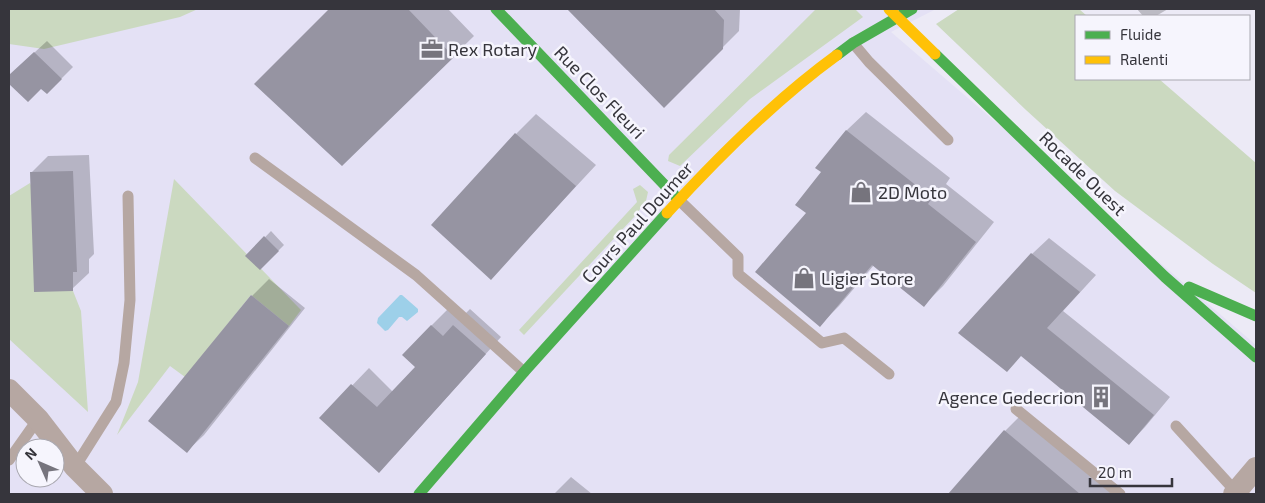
<svg xmlns="http://www.w3.org/2000/svg" width="1265" height="503" viewBox="0 0 1265 503" font-family="'Exo 2',sans-serif">
	<style>
		.built { fill: #e4e1f5; fill-rule: evenodd }
		.green { fill: #cbd9c0 }
		.water { fill: #9dd0e9 }
		.shadow { fill: #0003 }
		.building { fill: #9694a2 }
		.lines { fill: none; stroke-linecap: round; stroke-linejoin: round }
		.lane { stroke: #b6a7a2; stroke-width: 11 }
		.street { stroke: #b6a7a2; stroke-width: 22 }
		.fast { stroke: #4caf50; stroke-width: 11 }
		.slow { stroke: #ffc107; stroke-width: 11 }
		.slow-bridge { stroke: #ffc107; stroke-width: 11 }
		.labels { text-anchor: middle; dominant-baseline: central; stroke-width: 5; stroke-linejoin: round; paint-order: stroke }
		.poi-label { font-size: 18px; fill: #36353c; stroke: #f6f5fd; text-anchor: start }
		.street-label { font-size: 18px; fill: #36353c; stroke: #f6f5fd }
	</style>
	<rect width="100%" height="100%" fill="#eceaf6"/>
	<path class="built" d="M 9,9 L 936,9 L 891,32 L 1256,345 L 1256,494 L 9,494 ZM 25,448 L 55,448 L 55,478 L 25,478 Z"/>
	<path class="green" d="M 9,9 L 198,9 L 180,17 L 44,49 L 9,44 Z
		M 816,9 L 855,9 L 863,17 L 750,99 L 680,166 L 668,161 L 669,155 Z
		M 959,9 L 1079,9 L 1087,16 L 1076,16 L 1076,79 L 1159,79 L 1256,163 L 1256,293 L 1213,264 L 1115,191 L 1026,110 L 936,24 Z
		M 174,179 L 301,310 L 289,326 L 251,295 L 185,377 L 170,366 L 117,435 L 138,382 Z
		M 30,183 L 81,311 L 88,412 L 9,339 L 9,196 Z
		M 640,185 L 648,192 L 646,201 L 635,216 L 524,335 L 519,330 L 637,202 L 633,189 Z"/>
	<path class="water" d="M 400,295 L 402,295 L 418,309 L 418,312 L 407,321 L 402,317 L 399,317 L 388,330 L 385,331 L 377,323 L 378,318 Z"/>
	<path class="shadow" d="M 331,9 L 448,9 L 474,36 L 342,164 L 256,84 Z
		M 569,9 L 740,9 L 739,31 L 664,106 Z
		M 1137,9 L 1168,9 L 1156,16 L 1143,16 Z
		M 47,41 L 73,67 L 47,93 L 41,87 L 28,100 L 9,82 L 9,76 Z
		M 866,112 L 950,178 L 946,184 L 994,222 L 943,286 L 924,305 L 874,265 L 839,306 L 820,325 L 807,212 L 823,172 L 817,168 L 847,130 Z
		M 536,114 L 596,165 L 491,278 L 516,134 Z
		M 89,155 L 94,254 L 89,259 L 89,273 L 72,289 L 31,173 L 48,156 Z
		M 271,231 L 284,245 L 260,269 L 247,256 Z
		M 1049,238 L 1096,275 L 1063,311 L 1170,397 L 1145,427 L 1129,444 L 1022,355 L 1032,254 Z
		M 269,279 L 305,308 L 204,435 L 187,451 L 149,421 L 252,296 Z
		M 448,309 L 459,320 L 470,309 L 501,337 L 395,455 L 321,418 L 369,368 L 393,392 L 417,367 L 431,326 Z
		M 1025,411 L 1124,494 L 949,494 L 1005,431 Z
		M 571,477 L 592,494 L 554,494 Z"/>
	<path class="building" d="M 329,9 L 408,9 L 454,57 L 342,166 L 254,84 Z
		M 567,9 L 714,9 L 724,20 L 723,49 L 664,108 Z
		M 34,52 L 62,79 L 47,94 L 41,89 L 28,102 L 9,84 L 9,75 Z
		M 846,130 L 932,198 L 928,204 L 976,242 L 924,307 L 872,265 L 820,327 L 755,272 L 806,213 L 795,205 L 821,172 L 815,168 Z
		M 515,133 L 576,186 L 491,280 L 431,225 Z
		M 73,171 L 77,272 L 73,272 L 73,291 L 34,292 L 30,172 Z
		M 264,236 L 279,251 L 260,270 L 245,256 Z
		M 1031,253 L 1080,292 L 1047,328 L 1154,415 L 1129,445 L 1021,356 L 1007,372 L 958,333 Z
		M 251,295 L 289,326 L 187,453 L 148,421 Z
		M 431,325 L 443,336 L 453,325 L 486,354 L 379,473 L 319,418 L 351,384 L 377,407 L 415,367 L 402,355 Z
		M 1004,430 L 1080,494 L 948,494 Z"/>
	<g class="lines">
		<path class="lane" d="M 853,43 L 869,62 L 948,140
			M 255,158 L 416,275 L 524,372
			M 679,200 L 738,257 L 738,274 L 822,343 L 844,338 L 889,374
			M 1016,409 L 1120,494
			M 1176,426 L 1238,494
			M 9,460 L 38,419
			M 75,467 L 116,402 L 124,363 L 130,300 L 128,196"/>
		<path class="street" d="M 9,390 L 38,419 L 75,467 L 102,494
			M 1234,494 L 1256,468"/>
		<path class="fast" d="M 496,9 L 679,200
			M 935,54 L 1165,277 L 1256,357
			M 837,55 L 853,43 L 912,9
			M 1189,287 L 1256,316
			M 419,494 L 524,372 L 667,213"/>
		<path class="slow" d="M 667,213 C 719,156 775,100 837,55"/>
		<path class="slow-bridge" d="M 889,9 L 935,54"/>
	</g>
	<defs>
		<g id="office-bare" transform="scale(1.725)"><path d="M-6-3h4V-5.5h4V-3h4V5H-6ZM-1-4.5V-3h2v-1.5ZM-6 0V1H6V0Z" fill="#76747d" stroke="#f6f5fd" stroke-width="2.5" paint-order="stroke"/></g>
		<g id="shop-bare" transform="scale(1.725)"><path d="M-5-2.5h2.3a2.7 3.5 0 0 1 5.4 0H5L5.5 6h-11ZM-1.5-2.5h3a1.5 2.3 0 0 0-3 0Z" fill="#76747d" stroke="#f6f5fd" stroke-width="2.5" paint-order="stroke"/></g>
		<g id="building-bare" transform="scale(1.725)"><path d="M-4-6H4V6H1V3H-1V6H-4ZM-2.5-4.3h1.7v1.8h-1.7ZM.8-4.3h1.7v1.8H.8ZM-2.5-1h1.7V.8h-1.7ZM.8-1h1.7V.8H.8Z" fill="#76747d" stroke="#f6f5fd" stroke-width="2.5" paint-order="stroke"/></g>
	</defs>
	<g fill-rule="evenodd">
		<use href="#office-bare" x="432" y="49"/>
		<use href="#shop-bare" x="861" y="192"/>
		<use href="#shop-bare" x="804" y="278"/>
		<use href="#building-bare" x="1101" y="397"/>
	</g>
	<g class="labels">
		<g class="poi-label">
			<text x="448" y="49">Rex Rotary</text>
			<text x="878" y="192">2D Moto</text>
			<text x="821" y="278">Ligier Store</text>
			<text x="1084" y="397" text-anchor="end">Agence Gedecrion</text>
		</g>
		<g class="street-label">
			<text transform="translate(600 92) rotate(46)">Rue Clos Fleuri</text>
			<text transform="translate(1083 173) rotate(44)">Rocade Ouest</text>
			<text transform="translate(637 222) rotate(-48)">Cours Paul Doumer</text>
		</g>
	</g>
	<rect width="1265" height="503" fill="none" stroke="#36353c" stroke-width="20"/>
	<rect x="1075" y="15" width="175" height="65" fill="#f6f5fd" stroke="#a9a8b0"/>
	<rect x="1085" y="31" width="25" height="8" fill="#4caf50" stroke="#a9a8b0"/>
	<text x="1120" y="40" font-size="15" fill="#36353c">Fluide</text>
	<rect x="1085" y="56" width="25" height="8" fill="#ffc107" stroke="#a9a8b0"/>
	<text x="1120" y="65" font-size="15" fill="#36353c">Ralenti</text>
	<g transform="translate(40 463) rotate(315)"><circle r="24" fill="#f6f5fd" stroke="#a9a8b0"/>
	<path d="M0-4L9 19L0 12L-9 19Z" fill="#76747d"/>
	<text y="-8" font-size="14" font-weight="bold" text-anchor="middle" fill="#36353c">N</text>
	</g>
	<path d="M1090 478v8h82v-8" fill="none" stroke="#36353c" stroke-width="2.5"/>
	<text x="1098" y="478" font-size="15" fill="#36353c" stroke="#f6f5fd" stroke-width="4" paint-order="stroke">20 m</text>
</svg>
